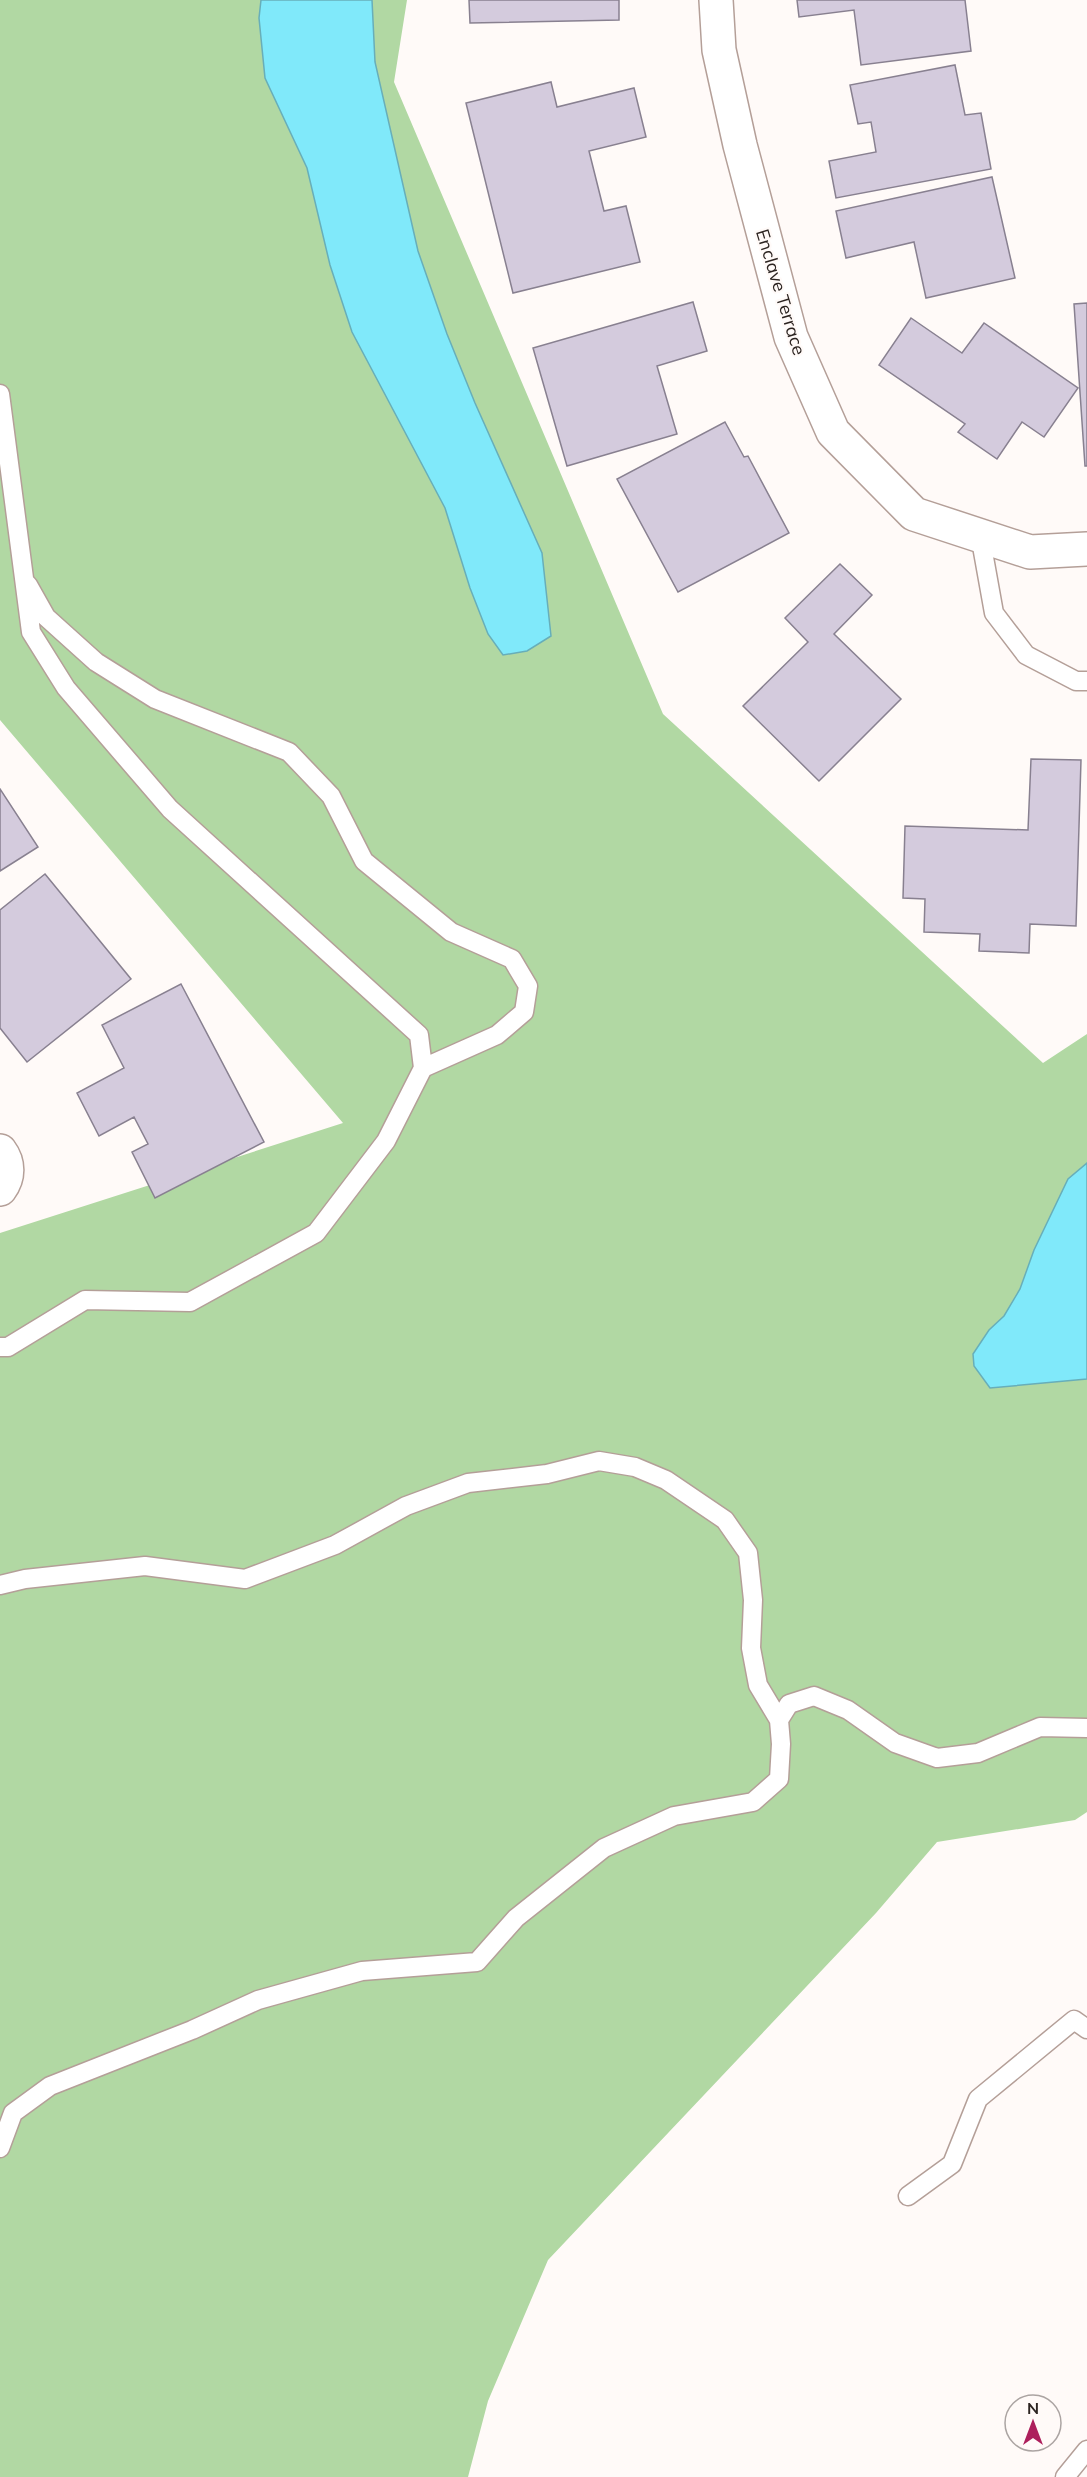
<svg xmlns="http://www.w3.org/2000/svg" width="1087" height="2477" viewBox="0 0 1087 2477" font-family="Mulish,sans-serif">
	<style>
		.green { fill: #b1d8a3 }
		.water { fill: #80e9fa; stroke: #67aeb9; stroke-width: 1.5 }
		.building { fill: #d4cbdd; stroke: #888090; stroke-width: 1.5 }
		.lines { fill: none; stroke-linecap: round; stroke-linejoin: round }
		.service-casing { stroke: #b49f98; stroke-width: 21 }
		.minor-casing { stroke: #b49f98; stroke-width: 36 }
		.service { stroke: #fff; stroke-width: 18 }
		.minor { stroke: #fff; stroke-width: 33 }
		.labels { text-anchor: middle; dominant-baseline: central; stroke-width: 4.5; stroke-linejoin: round; paint-order: stroke }
		.street-label { font-size: 18px; fill: #2c2421; stroke: #fffaf8 }
	</style>
	<rect width="100%" height="100%" fill="#fffaf8"/>
	<path class="green" d="M 0,0 L 407,0 L 394,82 L 663,714 L 1043,1063 L 1087,1034 L 1087,1812 L 1075,1820 L 937,1842 L 876,1913 L 548,2260 L 488,2401 L 468,2477 L 0,2477 L 0,1233 L 343,1123 L 0,720 Z"/>
	<path class="water" d="M 261,0 L 372,0 L 375,62 L 418,251 L 447,334 L 475,403 L 542,553 L 551,636 L 527,651 L 503,655 L 488,634 L 470,588 L 445,508 L 352,332 L 330,265 L 307,168 L 265,78 L 259,18 Z
		M 1087,1163 L 1087,1379 L 990,1388 L 974,1366 L 973,1354 L 989,1330 L 1004,1316 L 1020,1289 L 1034,1250 L 1068,1179 Z"/>
	<path class="building" d="M 469,0 L 619,0 L 619,20 L 470,23 Z
		M 797,0 L 965,0 L 971,51 L 861,65 L 854,10 L 799,17 Z
		M 955,65 L 965,115 L 981,113 L 991,169 L 836,198 L 829,161 L 876,152 L 871,122 L 858,124 L 850,85 Z
		M 551,82 L 557,107 L 634,88 L 646,137 L 589,151 L 604,211 L 626,206 L 640,262 L 513,293 L 466,103 Z
		M 992,177 L 1015,278 L 926,298 L 914,242 L 846,258 L 836,211 Z
		M 693,302 L 707,351 L 657,366 L 677,434 L 567,466 L 533,348 Z
		M 1087,303 L 1087,466 L 1085,466 L 1074,304 Z
		M 911,318 L 962,353 L 984,323 L 1078,388 L 1044,437 L 1022,422 L 997,459 L 958,432 L 965,424 L 879,365 Z
		M 725,422 L 744,457 L 748,456 L 789,533 L 678,592 L 617,479 Z
		M 840,564 L 872,595 L 834,634 L 901,699 L 819,781 L 743,706 L 808,642 L 785,618 Z
		M 1031,759 L 1081,760 L 1076,926 L 1030,924 L 1029,953 L 979,951 L 980,934 L 924,932 L 925,899 L 903,898 L 905,826 L 1028,830 Z
		M 0,789 L 38,847 L 0,871 Z
		M 45,874 L 131,979 L 27,1062 L 0,1028 L 0,910 Z
		M 181,984 L 264,1142 L 155,1198 L 132,1152 L 148,1144 L 134,1117 L 99,1136 L 77,1093 L 124,1068 L 102,1025 Z"/>
	<g class="lines">
		<g class="service-casing">
			<path id="service" d="M 0,394 L 31,632 L 66,688 L 170,809 L 419,1035 L 423,1068 L 386,1141 L 316,1233 L 190,1302 L 85,1300 L 8,1347 L 0,1347
				M 980,535 L 994,613 L 1026,655 L 1076,681 L 1087,681
				M 28,585 L 46,617 L 96,662 L 155,699 L 289,752 L 331,796 L 364,861 L 451,932 L 512,959 L 528,986 L 524,1012 L 497,1035 L 423,1068
				M 0,1585 L 25,1579 L 145,1566 L 245,1579 L 335,1545 L 406,1506 L 468,1483 L 547,1474 L 599,1461 L 635,1467 L 666,1480 L 725,1520 L 748,1553 L 753,1600 L 751,1648 L 758,1685 L 779,1720 L 781,1744 L 779,1779 L 753,1802 L 674,1816 L 604,1848 L 516,1918 L 477,1962 L 362,1971 L 258,2000 L 192,2030 L 50,2086 L 13,2113 L 0,2148
				M 779,1720 L 789,1704 L 814,1696 L 848,1710 L 895,1743 L 937,1758 L 978,1753 L 1040,1727 L 1087,1728
				M 908,2196 L 952,2164 L 978,2099 L 1074,2020 L 1087,2029
				M 1065,2477 L 1087,2450"/>
		</g>
		<g class="minor-casing">
			<path id="minor" d="M 716,0 L 719,50 L 740,145 L 791,337 L 833,432 L 914,514 L 1030,552 L 1087,549
				M 0,1151 C 9,1163 9,1177 0,1189"/>
		</g>
		<use href="#service" class="service"/>
		<use href="#minor" class="minor"/>
	</g>
	<g class="labels">
		<g class="street-label">
			<text transform="translate(781 292) rotate(73)">Enclave Terrace</text>
		</g>
	</g>
	<g transform="translate(1033 2423)"><circle r="28" fill="#fffaf8" stroke="#aba4a2" stroke-width="1.5"/>
	<path d="M0-4.5L10 22L0 15L-10 22Z" fill="#ad1f5c"/>
	<text y="-9" font-size="16" font-weight="bold" text-anchor="middle" fill="#2c2421">N</text>
	</g>
</svg>
